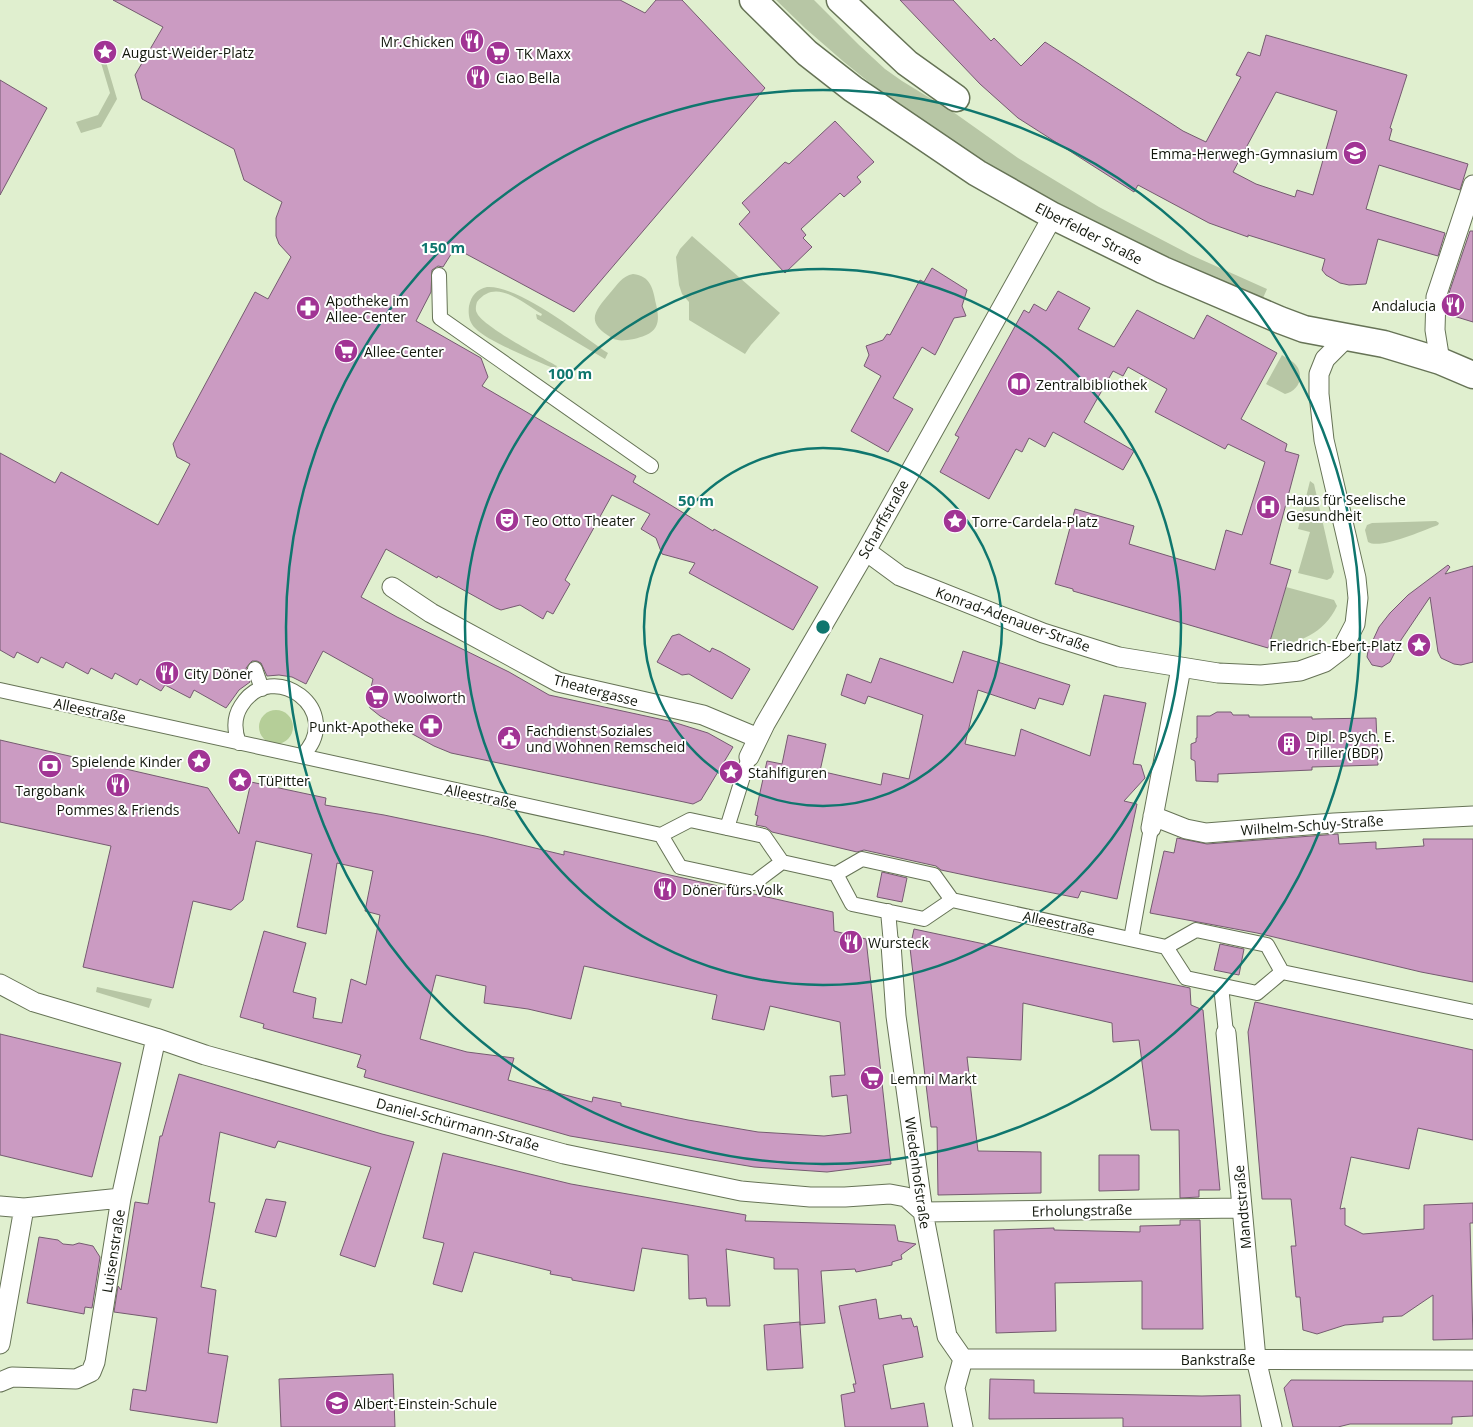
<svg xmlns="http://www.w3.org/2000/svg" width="1473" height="1427" viewBox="0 0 1473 1427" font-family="'Open Sans',sans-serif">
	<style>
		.green { fill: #b7c6a5 }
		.water { fill: #b5ce98 }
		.building { fill: #cb9bc2; stroke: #755b70; fill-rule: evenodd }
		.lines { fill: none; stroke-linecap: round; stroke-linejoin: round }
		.pedestrian-casing { stroke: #667356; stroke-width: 16 }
		.minor-casing { stroke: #667356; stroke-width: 21 }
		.secondary-casing { stroke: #667356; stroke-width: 29 }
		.pedestrian { stroke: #fff; stroke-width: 14 }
		.minor { stroke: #fff; stroke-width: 19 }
		.secondary { stroke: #fff; stroke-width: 26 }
		.ring { fill: none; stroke: #0f766e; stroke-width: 2.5 }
		.labels { text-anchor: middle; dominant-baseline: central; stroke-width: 4; stroke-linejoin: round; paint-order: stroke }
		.poi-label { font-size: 14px; fill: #12170c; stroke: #fff; text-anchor: start }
		.street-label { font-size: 14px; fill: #12170c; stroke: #fff }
		.centre { fill: #0f766e; stroke: #fff; stroke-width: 2.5 }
		.ring-label { font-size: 15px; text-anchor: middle; font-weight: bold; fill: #0f766e; stroke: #fff; stroke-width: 4; stroke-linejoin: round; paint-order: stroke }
	</style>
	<rect width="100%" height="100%" fill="#e0efcf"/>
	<path class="green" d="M 776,0 L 814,0 L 859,45 L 885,69 L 902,81 L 956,114 L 1018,158 L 1099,207 L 1191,255 L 1267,289 L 1263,298 L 1106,230 L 992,168 L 901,108 L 844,62 L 806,29 Z
		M 101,45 L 117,99 L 101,127 L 81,133 L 76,122 L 98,115 L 110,93 L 96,46 Z
		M 692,236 L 780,313 L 751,345 L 745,354 L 689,320 L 689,302 L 682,294 L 679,285 L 676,257 L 680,249 Z
		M 633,274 C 651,276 653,289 656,304 C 661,325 657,334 634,339 C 626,340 619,342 612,338 C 585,322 594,312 610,293 C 617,285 622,276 633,274 Z
		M 487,287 C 519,285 581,335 608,353 L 605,359 L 537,319 L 536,314 L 541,316 L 542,314 C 522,303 496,277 477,302 C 476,305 475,310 477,313 C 482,326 543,358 557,366 L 555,369 C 536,360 488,342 475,328 C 469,322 468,314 469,306 C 471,296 477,289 487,287 Z
		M 1282,355 C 1288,359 1295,362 1298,368 C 1304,381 1296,391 1285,394 L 1266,384 Z
		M 1310,481 L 1314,484 L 1334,572 L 1331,578 L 1327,580 L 1298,573 L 1310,532 L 1298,529 Z
		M 1436,521 L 1439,523 L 1438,525 C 1424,530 1380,550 1368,542 L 1365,530 L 1367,525 L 1372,523 Z
		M 1286,587 L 1334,600 L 1337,606 C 1324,634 1298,644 1269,646 Z
		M 97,987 L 152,999 L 149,1008 L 96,992 Z"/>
	<path class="water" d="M259 727a17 17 0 1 1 34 0a17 17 0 1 1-34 0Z"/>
	<path class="building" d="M 113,0 L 620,0 L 645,13 L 656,0 L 682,0 L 765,88 L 574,312 L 455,248 L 443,267 L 438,266 L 432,270 L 431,292 L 416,321 L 481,358 L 488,377 L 482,386 L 636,476 L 633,482 L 713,531 L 714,529 L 818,587 L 793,630 L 689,573 L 695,563 L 662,554 L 656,538 L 641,529 L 650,514 L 612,495 L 565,580 L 570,584 L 553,614 L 547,611 L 543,619 L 520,605 L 501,610 L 496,608 L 438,576 L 437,578 L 386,549 L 361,597 L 397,617 L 509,672 L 549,695 L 673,722 L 708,733 L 733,747 L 701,800 L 693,804 L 684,802 L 451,753 L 434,746 L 380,716 L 370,708 L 368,700 L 373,679 L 323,651 L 306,684 L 292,677 L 279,675 L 267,676 L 261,663 L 257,661 L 252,661 L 246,668 L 250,682 L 239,690 L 226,708 L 194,690 L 190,698 L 165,685 L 161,691 L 140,679 L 137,685 L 115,673 L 112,679 L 91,668 L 88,674 L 66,662 L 63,668 L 41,657 L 38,663 L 17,652 L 14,658 L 0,650 L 0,453 L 55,483 L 61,472 L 158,525 L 190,464 L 177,457 L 173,444 L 255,292 L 268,299 L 291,257 L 279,244 L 276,236 L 276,218 L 282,202 L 244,180 L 234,149 L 142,99 L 135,75 L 163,27 Z
		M 900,0 L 953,0 L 991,41 L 994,38 L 1021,66 L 1045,42 L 1183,131 L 1206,142 L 1241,77 L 1236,75 L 1248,52 L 1260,56 L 1266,35 L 1407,75 L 1390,128 L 1392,129 L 1389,140 L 1468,164 L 1460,190 L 1379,165 L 1366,209 L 1445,233 L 1438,256 L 1378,239 L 1366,284 L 1349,285 L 1340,283 L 1326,275 L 1322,270 L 1325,259 L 1248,235 L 1248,237 L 1209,223 L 1138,185 L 1134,192 L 1018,118 L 980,84 ZM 1276,92 L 1337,111 L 1313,195 L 1297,190 L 1295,197 L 1256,184 L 1233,172 Z
		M 0,80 L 47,108 L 0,195 Z
		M 835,121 L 874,162 L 857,177 L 861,182 L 844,197 L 840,193 L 801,229 L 806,235 L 803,238 L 812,247 L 785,273 L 739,224 L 750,212 L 742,203 L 785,162 L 789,164 Z
		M 1470,231 L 1473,231 L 1473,322 L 1447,314 L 1447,299 Z
		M 932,268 L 967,290 L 962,306 L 966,316 L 954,318 L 935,355 L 922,347 L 893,398 L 913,409 L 888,452 L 851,431 L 881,376 L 864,366 L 869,355 L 866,346 L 883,340 L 887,334 L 890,335 L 920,280 L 924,282 Z
		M 1058,291 L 1090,308 L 1078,329 L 1114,347 L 1137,310 L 1194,339 L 1207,315 L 1277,353 L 1241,419 L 1287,444 L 1285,451 L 1299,455 L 1270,564 L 1291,570 L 1268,648 L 1073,591 L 1073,589 L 1055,584 L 1075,509 L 1134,526 L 1129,544 L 1215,570 L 1226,530 L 1242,535 L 1265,462 L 1228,444 L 1225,449 L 1155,412 L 1167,389 L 1128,367 L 1123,376 L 1113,371 L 1084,422 L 1134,451 L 1123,470 L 1053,432 L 1045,447 L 1029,438 L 1022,452 L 1016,449 L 989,499 L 940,472 L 959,437 L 955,435 L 1024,310 L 1029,313 L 1034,304 L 1046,311 Z
		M 1448,565 L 1450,567 L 1445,574 L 1473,566 L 1473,662 L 1461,665 L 1454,664 L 1441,658 L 1438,652 L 1430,597 L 1401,640 L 1390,662 L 1382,667 L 1372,665 L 1367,657 L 1368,651 L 1379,627 L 1390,613 L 1408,595 Z
		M 679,634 L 710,652 L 712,648 L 721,652 L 750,669 L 732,699 L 689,674 L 682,675 L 657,662 L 672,636 Z
		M 963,651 L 1070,685 L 1063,705 L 1039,698 L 1035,709 L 978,690 L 965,744 L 1015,756 L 1021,729 L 1090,756 L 1104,695 L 1146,703 L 1133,764 L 1141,765 L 1145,778 L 1124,801 L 1137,804 L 1117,899 L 1081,891 L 1078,898 L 988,880 L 941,870 L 936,866 L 864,850 L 857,852 L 772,832 L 766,827 L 756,825 L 758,816 L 755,815 L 767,761 L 782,764 L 788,735 L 826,744 L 820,771 L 881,785 L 883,773 L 909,779 L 923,715 L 868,696 L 865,704 L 841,695 L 847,674 L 871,683 L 880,658 L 953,683 Z
		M 1217,712 L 1231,712 L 1233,715 L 1249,715 L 1249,717 L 1312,717 L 1312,719 L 1376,718 L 1378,765 L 1312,767 L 1312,770 L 1218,774 L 1218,782 L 1196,781 L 1195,761 L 1191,759 L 1191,744 L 1196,742 L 1196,738 L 1197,738 L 1197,716 L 1210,716 Z
		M 0,740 L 208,788 L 239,834 L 251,782 L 326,798 L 325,805 L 384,815 L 485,836 L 564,855 L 564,851 L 833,912 L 834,931 L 866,939 L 891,1164 L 827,1172 L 754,1167 L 570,1136 L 364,1077 L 366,1070 L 357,1067 L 361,1055 L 263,1028 L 264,1024 L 240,1017 L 264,931 L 306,943 L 293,992 L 316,998 L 313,1018 L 342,1023 L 351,979 L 366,985 L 380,915 L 365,911 L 373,871 L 337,863 L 326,934 L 297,927 L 312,854 L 256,841 L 243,900 L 231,910 L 193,901 L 173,988 L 83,967 L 111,846 L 0,822 ZM 584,966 L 717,995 L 712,1019 L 764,1030 L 770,1006 L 840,1022 L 845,1075 L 830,1076 L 832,1097 L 847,1095 L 851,1133 L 824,1136 L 758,1132 L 688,1120 L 621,1106 L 621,1103 L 593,1097 L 592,1102 L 508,1080 L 514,1058 L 467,1052 L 420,1039 L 436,975 L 486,986 L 484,1003 L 528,1009 L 571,1019 Z
		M 1338,834 L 1339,844 L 1376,842 L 1376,849 L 1424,846 L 1423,839 L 1473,839 L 1473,982 L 1421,972 L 1257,933 L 1150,913 L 1164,851 L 1174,853 L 1177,838 L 1207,844 Z
		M 882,872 L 907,878 L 902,902 L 877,897 Z
		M 914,929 L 1190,988 L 1191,1005 L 1203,1010 L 1220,1190 L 1199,1190 L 1199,1197 L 1180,1198 L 1179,1130 L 1151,1130 L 1139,1040 L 1113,1042 L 1112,1023 L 1023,1003 L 1021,1060 L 967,1057 L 978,1151 L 1041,1152 L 1041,1193 L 938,1195 L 937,1127 L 931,1127 L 910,948 Z
		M 1220,944 L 1244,949 L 1239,975 L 1214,970 Z
		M 1255,1002 L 1473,1050 L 1473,1140 L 1418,1128 L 1409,1169 L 1351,1157 L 1340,1209 L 1345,1208 L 1345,1225 L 1363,1234 L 1424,1229 L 1424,1205 L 1473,1203 L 1473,1223 L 1470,1223 L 1473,1339 L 1433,1340 L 1433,1295 L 1402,1316 L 1383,1317 L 1383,1322 L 1345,1325 L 1317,1334 L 1303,1330 L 1300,1297 L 1296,1297 L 1291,1246 L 1296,1246 L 1291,1199 L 1262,1199 L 1248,1032 Z
		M 0,1034 L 121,1063 L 92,1177 L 0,1155 Z
		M 179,1074 L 382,1134 L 414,1142 L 375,1267 L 340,1255 L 371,1167 L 278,1141 L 275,1148 L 220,1132 L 209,1202 L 215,1203 L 201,1287 L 216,1290 L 208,1353 L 228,1356 L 217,1423 L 130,1410 L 133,1389 L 146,1391 L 157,1318 L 114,1312 L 118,1286 L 121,1290 L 135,1202 L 148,1204 L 160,1136 L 162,1136 Z
		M 443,1153 L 571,1184 L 746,1215 L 745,1221 L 895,1225 L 898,1241 L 916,1244 L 901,1255 L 902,1259 L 892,1262 L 892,1265 L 856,1272 L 855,1269 L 821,1271 L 825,1323 L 800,1325 L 803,1368 L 767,1370 L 764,1325 L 800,1322 L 800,1325 L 798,1269 L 774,1269 L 774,1258 L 726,1249 L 730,1306 L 707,1306 L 706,1298 L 689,1299 L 688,1255 L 642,1248 L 634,1291 L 572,1280 L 572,1278 L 550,1274 L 551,1271 L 474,1252 L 462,1292 L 433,1284 L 444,1243 L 423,1238 Z
		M 1099,1155 L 1139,1155 L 1139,1190 L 1099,1191 Z
		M 266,1199 L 286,1202 L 276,1237 L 255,1232 Z
		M 1180,1220 L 1200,1220 L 1203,1329 L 1142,1329 L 1142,1281 L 1055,1283 L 1056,1331 L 996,1333 L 994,1230 L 1054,1228 L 1054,1230 L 1140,1232 L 1140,1226 L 1180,1225 Z
		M 39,1237 L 58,1240 L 63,1244 L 73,1245 L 79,1243 L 93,1246 L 100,1257 L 92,1308 L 85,1307 L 84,1314 L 27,1303 Z
		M 876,1299 L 879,1319 L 901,1315 L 902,1319 L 911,1318 L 914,1327 L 917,1326 L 923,1357 L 883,1365 L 891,1409 L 924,1403 L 928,1427 L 845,1427 L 841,1395 L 855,1392 L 853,1384 L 856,1384 L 839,1306 Z
		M 393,1374 L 395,1427 L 281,1427 L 279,1379 Z
		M 990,1379 L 1034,1380 L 1034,1393 L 1202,1396 L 1240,1395 L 1241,1427 L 1123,1427 L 1123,1418 L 989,1419 Z
		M 1291,1380 L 1473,1381 L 1473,1416 L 1452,1417 L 1452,1424 L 1350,1424 L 1338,1427 L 1293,1427 L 1284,1388 Z"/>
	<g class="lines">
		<g class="pedestrian-casing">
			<path id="pedestrian" d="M 439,275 L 440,318 L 651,466
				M 255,669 L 262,689
				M 0,690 L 661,835 L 690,820 L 764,836 L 782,862 L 836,874 L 852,904 L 924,919 L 952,900 L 1166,947 L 1186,978 L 1257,993 L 1282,972 L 1473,1012
				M 239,743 C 234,730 234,717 241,706 C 272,656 347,711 302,756
				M 727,828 L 749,757
				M 661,835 L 680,867 L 754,883 L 782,862
				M 836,874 L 862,859 L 934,875 L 952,900
				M 888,911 L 891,944
				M 1131,939 L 1151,828
				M 1166,947 L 1196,930 L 1267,945 L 1282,972
				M 1221,986 L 1226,1033"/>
		</g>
		<g class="minor-casing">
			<path id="minor" d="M 1440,361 L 1435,330 L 1436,297 L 1473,185
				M 866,551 L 900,576 L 1043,633 L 1119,657 L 1218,673 L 1261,675 L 1300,671 L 1325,662 L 1342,649 L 1355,624 L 1358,598 L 1356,578 L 1324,440 L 1319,394 L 1319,374 L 1325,359 L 1347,337
				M 392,587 L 431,613 L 558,682 L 703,715 L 758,738
				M 749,757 L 765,724 L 866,551 L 1053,216
				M 1153,816 L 1186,829 L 1206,833 L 1334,823 L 1473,816
				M 1151,828 L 1181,668
				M 891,944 L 896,1016 L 923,1212 L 947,1336 L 963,1359
				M 0,984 L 34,1002 L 156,1038 L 205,1055 L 564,1154 L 741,1191 L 810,1197 L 845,1197 L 890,1194 L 906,1197 L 923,1212 L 1242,1208
				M 1226,1033 L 1256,1359 L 1272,1427
				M 0,1206 L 24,1208 L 121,1198
				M 0,1344 L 24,1208
				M 963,1359 L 1473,1360
				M 963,1359 L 955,1388 L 963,1427
				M 0,1382 L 12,1377 L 76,1379 L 91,1372 L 95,1362 L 121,1198 L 156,1038"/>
		</g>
		<g class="secondary-casing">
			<path id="secondary" d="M 753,0 L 807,53 L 853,89 L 977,173 L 1053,216 L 1163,270 L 1280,320 L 1304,329 L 1384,344 L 1440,361 L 1473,375
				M 840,0 L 907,63 L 956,98"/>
		</g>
		<use href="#pedestrian" class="pedestrian"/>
		<use href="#minor" class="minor"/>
		<use href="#secondary" class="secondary"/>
	</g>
	<g class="ring">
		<circle cx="823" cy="627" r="179"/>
		<circle cx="823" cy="627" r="358"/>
		<circle cx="823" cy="627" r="537"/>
	</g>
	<defs>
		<g id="restaurant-disc" transform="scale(1.25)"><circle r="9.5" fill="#a13494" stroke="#fff"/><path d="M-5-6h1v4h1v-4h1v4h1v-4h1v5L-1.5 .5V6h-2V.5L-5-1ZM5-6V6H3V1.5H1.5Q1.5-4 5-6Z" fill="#fff"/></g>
		<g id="sight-disc" transform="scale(1.25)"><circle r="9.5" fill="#a13494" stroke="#fff"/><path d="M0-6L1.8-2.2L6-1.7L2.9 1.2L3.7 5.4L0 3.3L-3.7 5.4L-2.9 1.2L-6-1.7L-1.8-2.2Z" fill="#fff"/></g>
		<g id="supermarket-disc" transform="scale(1.25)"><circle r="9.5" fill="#a13494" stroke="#fff"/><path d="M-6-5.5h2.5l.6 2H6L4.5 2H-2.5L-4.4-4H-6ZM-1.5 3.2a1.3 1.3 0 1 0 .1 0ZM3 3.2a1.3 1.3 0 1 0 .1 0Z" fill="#fff"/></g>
		<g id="school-disc" transform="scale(1.25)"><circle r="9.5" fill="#a13494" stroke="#fff"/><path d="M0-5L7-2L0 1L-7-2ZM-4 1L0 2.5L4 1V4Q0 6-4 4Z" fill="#fff"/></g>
		<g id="pharmacy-disc" transform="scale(1.25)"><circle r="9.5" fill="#a13494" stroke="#fff"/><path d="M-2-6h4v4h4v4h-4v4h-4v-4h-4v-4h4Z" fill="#fff"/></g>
		<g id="library-disc" transform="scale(1.25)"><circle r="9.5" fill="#a13494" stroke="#fff"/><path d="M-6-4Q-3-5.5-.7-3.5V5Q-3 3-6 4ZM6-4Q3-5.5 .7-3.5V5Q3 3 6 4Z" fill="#fff"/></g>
		<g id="hospital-disc" transform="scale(1.25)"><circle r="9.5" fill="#a13494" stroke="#fff"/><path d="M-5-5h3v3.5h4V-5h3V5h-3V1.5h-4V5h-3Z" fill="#fff"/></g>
		<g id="theatre-disc" transform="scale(1.25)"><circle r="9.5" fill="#a13494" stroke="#fff"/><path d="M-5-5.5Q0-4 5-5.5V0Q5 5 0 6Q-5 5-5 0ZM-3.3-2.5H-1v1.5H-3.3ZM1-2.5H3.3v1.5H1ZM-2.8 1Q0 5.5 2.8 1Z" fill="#fff"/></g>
		<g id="civic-disc" transform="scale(1.25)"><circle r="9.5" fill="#a13494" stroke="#fff"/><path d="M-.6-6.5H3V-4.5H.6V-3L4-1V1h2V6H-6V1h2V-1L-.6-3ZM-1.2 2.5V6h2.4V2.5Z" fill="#fff"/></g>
		<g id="building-disc" transform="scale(1.25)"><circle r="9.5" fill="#a13494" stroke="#fff"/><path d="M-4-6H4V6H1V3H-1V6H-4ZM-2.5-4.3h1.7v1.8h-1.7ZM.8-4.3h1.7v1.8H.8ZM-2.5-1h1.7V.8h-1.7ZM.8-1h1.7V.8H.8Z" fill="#fff"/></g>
		<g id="bank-disc" transform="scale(1.25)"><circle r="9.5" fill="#a13494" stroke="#fff"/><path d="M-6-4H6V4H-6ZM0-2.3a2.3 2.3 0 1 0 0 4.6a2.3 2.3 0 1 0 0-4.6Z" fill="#fff"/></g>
	</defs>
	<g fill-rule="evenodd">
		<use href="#restaurant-disc" x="472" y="41"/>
		<use href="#sight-disc" x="105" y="52"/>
		<use href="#supermarket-disc" x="498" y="53"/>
		<use href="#restaurant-disc" x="478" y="77"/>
		<use href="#school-disc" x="1355" y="153"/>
		<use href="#restaurant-disc" x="1453" y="305"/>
		<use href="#pharmacy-disc" x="308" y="308"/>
		<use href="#supermarket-disc" x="346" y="351"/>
		<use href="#library-disc" x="1019" y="384"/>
		<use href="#hospital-disc" x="1268" y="507"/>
		<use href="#theatre-disc" x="507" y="520"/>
		<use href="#sight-disc" x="955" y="521"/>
		<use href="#sight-disc" x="1419" y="645"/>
		<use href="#restaurant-disc" x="167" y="673"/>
		<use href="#supermarket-disc" x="377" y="697"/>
		<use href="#pharmacy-disc" x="431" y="726"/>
		<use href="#civic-disc" x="509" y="738"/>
		<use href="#building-disc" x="1289" y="744"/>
		<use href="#sight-disc" x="199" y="761"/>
		<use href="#bank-disc" x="50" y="766"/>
		<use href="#sight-disc" x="731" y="772"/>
		<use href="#sight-disc" x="240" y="780"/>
		<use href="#restaurant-disc" x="118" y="785"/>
		<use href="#restaurant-disc" x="665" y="889"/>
		<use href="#restaurant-disc" x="851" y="942"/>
		<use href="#supermarket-disc" x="872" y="1078"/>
		<use href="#school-disc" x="337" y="1403"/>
	</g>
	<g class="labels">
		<g class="poi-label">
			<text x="454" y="41" text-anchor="end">Mr.Chicken</text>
			<text x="122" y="52">August-Weider-Platz</text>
			<text x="516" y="53">TK Maxx</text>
			<text x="496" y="77">Ciao Bella</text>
			<text x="1338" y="153" text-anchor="end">Emma-Herwegh-Gymnasium</text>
			<text x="326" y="300">Apotheke im<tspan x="326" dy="16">Allee-Center</tspan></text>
			<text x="1436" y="305" text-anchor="end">Andalucia</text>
			<text x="364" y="351">Allee-Center</text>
			<text x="1036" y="384">Zentralbibliothek</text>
			<text x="1286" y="499">Haus für Seelische<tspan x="1286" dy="16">Gesundheit</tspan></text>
			<text x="524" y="520">Teo Otto Theater</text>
			<text x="972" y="521">Torre-Cardela-Platz</text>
			<text x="1402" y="645" text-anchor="end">Friedrich-Ebert-Platz</text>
			<text x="184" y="673">City Döner</text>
			<text x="394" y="697">Woolworth</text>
			<text x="414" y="726" text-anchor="end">Punkt-Apotheke</text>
			<text x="526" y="730">Fachdienst Soziales<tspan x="526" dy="16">und Wohnen Remscheid</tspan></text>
			<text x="1306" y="736">Dipl. Psych. E.<tspan x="1306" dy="16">Triller (BDP)</tspan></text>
			<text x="182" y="761" text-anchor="end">Spielende Kinder</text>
			<text x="748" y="772">Stahlfiguren</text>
			<text x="258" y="780">TüPitter</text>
			<text x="50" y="790" text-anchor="middle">Targobank</text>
			<text x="118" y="809" text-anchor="middle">Pommes &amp; Friends</text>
			<text x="682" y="889">Döner fürs Volk</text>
			<text x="868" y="942">Wursteck</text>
			<text x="890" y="1078">Lemmi Markt</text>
			<text x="354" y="1403">Albert-Einstein-Schule</text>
		</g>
		<g class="street-label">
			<text transform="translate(1089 233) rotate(27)">Elberfelder Straße</text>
			<text transform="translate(883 519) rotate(-61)">Scharffstraße</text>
			<text transform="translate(1013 619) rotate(20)">Konrad-Adenauer-Straße</text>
			<text transform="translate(596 690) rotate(15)">Theatergasse</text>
			<text transform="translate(90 710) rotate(12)">Alleestraße</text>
			<text transform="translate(481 796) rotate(12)">Alleestraße</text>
			<text transform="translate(1312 825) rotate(-4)">Wilhelm-Schuy-Straße</text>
			<text transform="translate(1059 923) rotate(12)">Alleestraße</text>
			<text transform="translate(458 1124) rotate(15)">Daniel-Schürmann-Straße</text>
			<text transform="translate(918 1173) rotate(82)">Wiedenhofstraße</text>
			<text transform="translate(1242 1207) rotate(-95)">Mandtstraße</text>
			<text transform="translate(1082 1210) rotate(-1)">Erholungstraße</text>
			<text transform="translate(113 1251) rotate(-81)">Luisenstraße</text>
			<text x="1218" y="1359">Bankstraße</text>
		</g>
	</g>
	<circle cx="823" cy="627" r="8" class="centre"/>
	<g class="ring-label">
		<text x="443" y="253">150 m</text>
		<text x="570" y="379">100 m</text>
		<text x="696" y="506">50 m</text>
	</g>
</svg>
